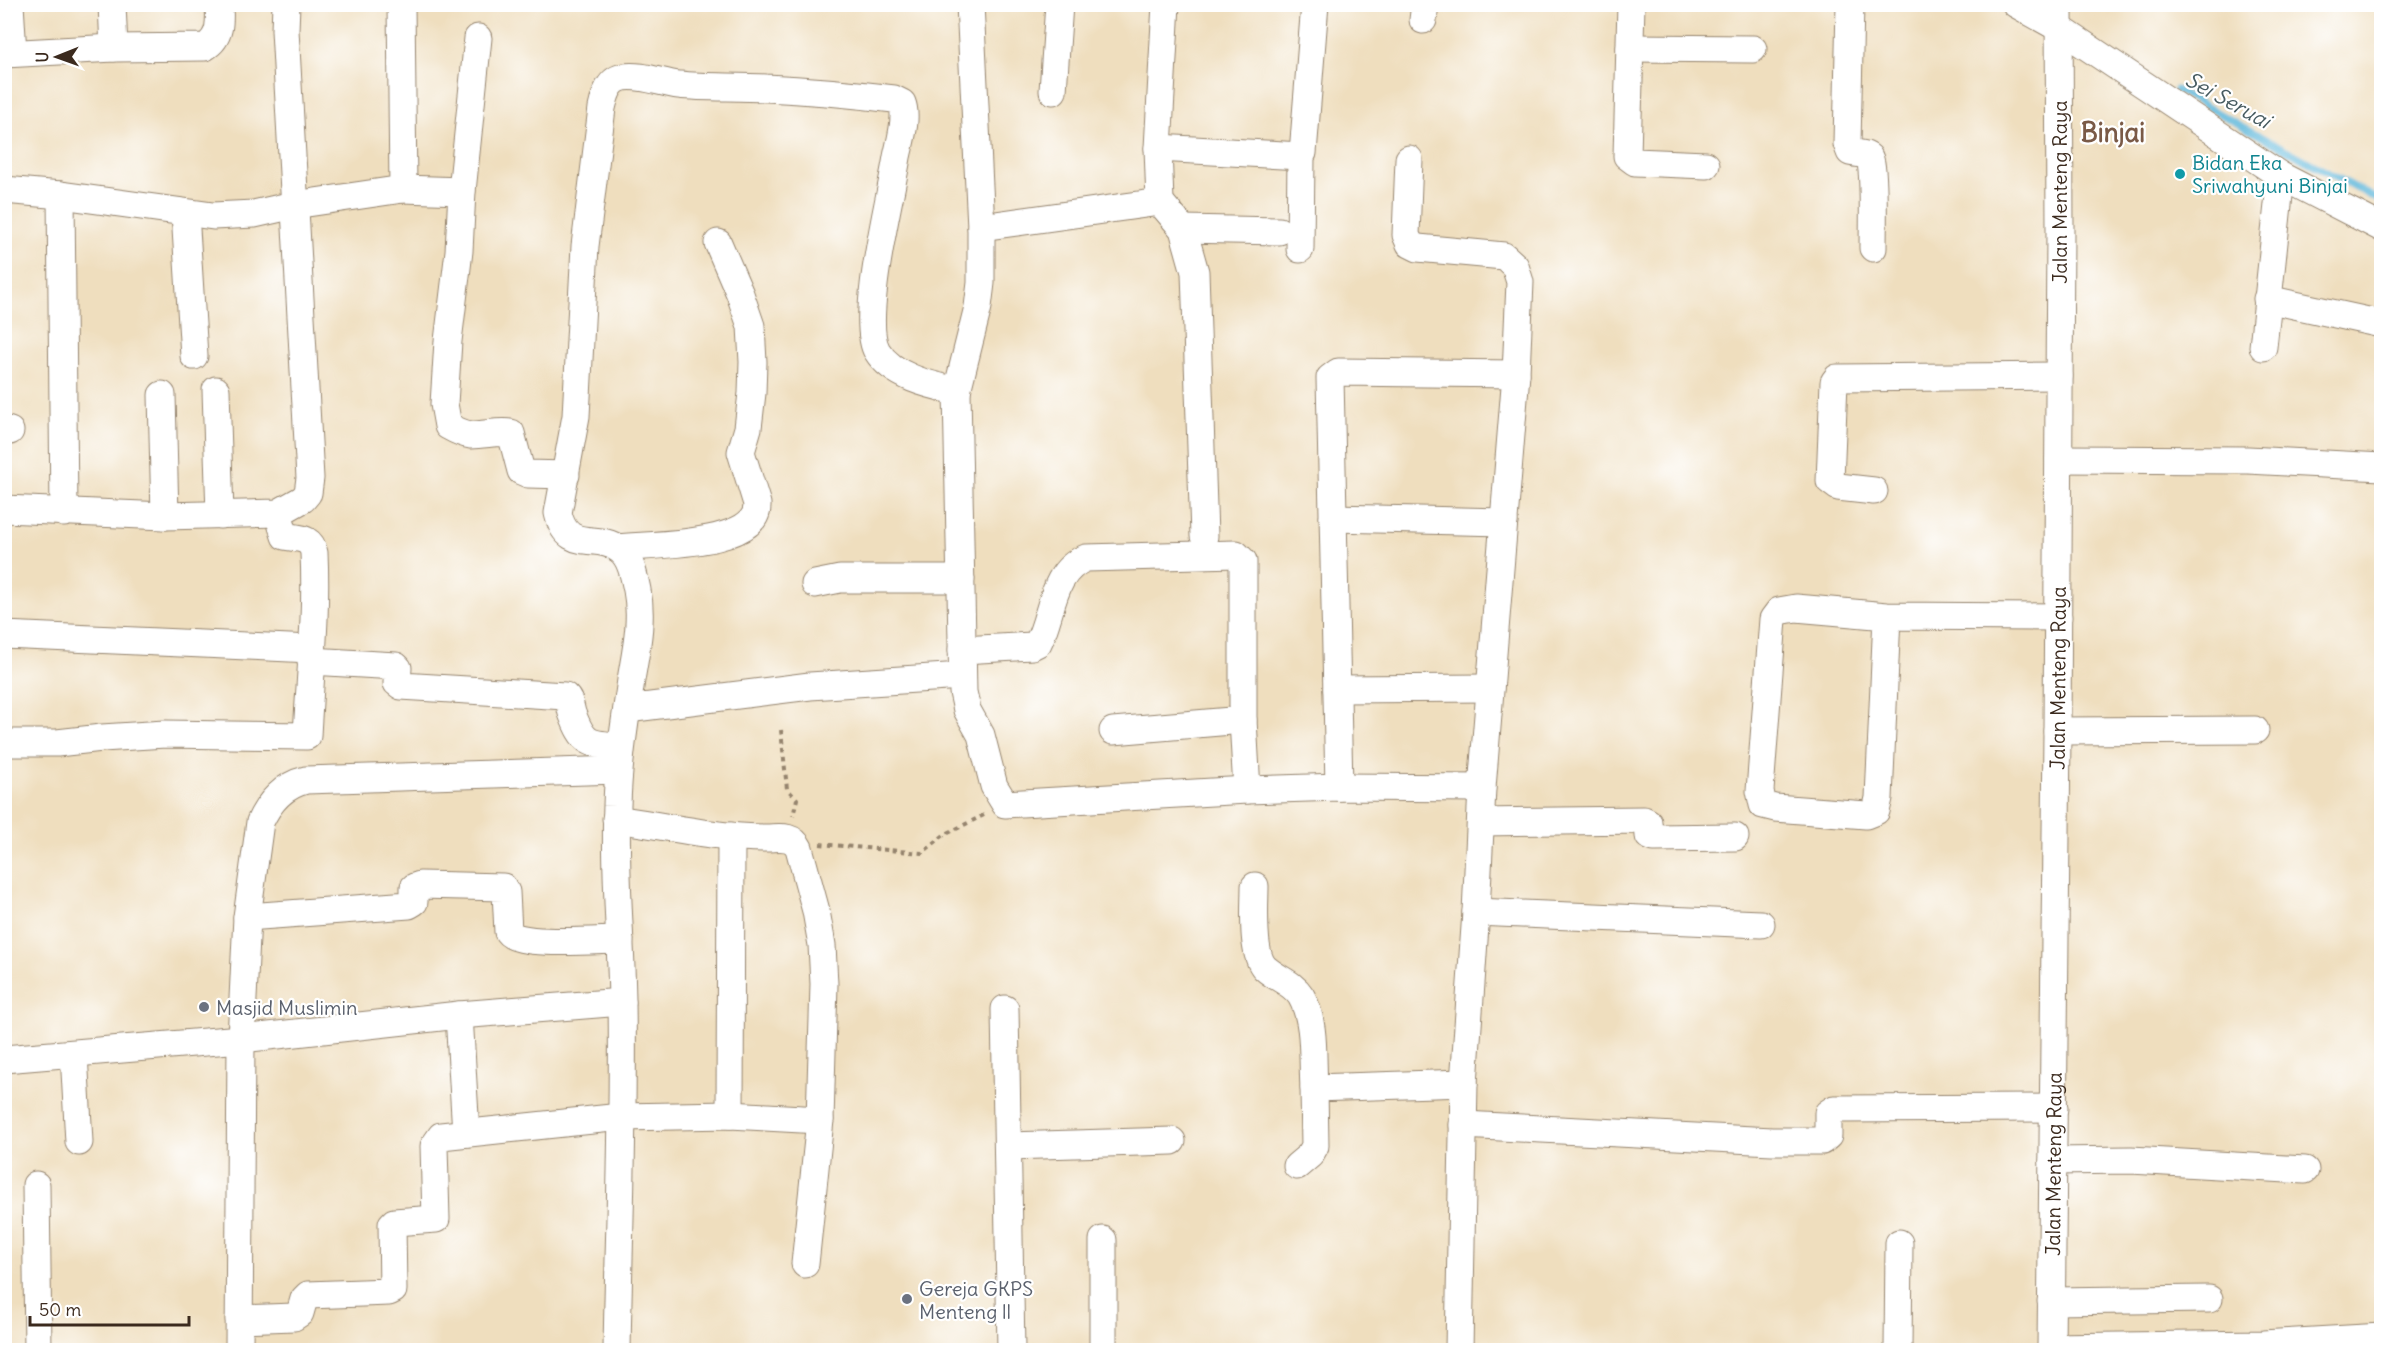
<svg xmlns="http://www.w3.org/2000/svg" width="2386" height="1355" viewBox="0 0 2386 1355" font-family="Delius,sans-serif">
	<style>
		.lines { fill: none; stroke-linecap: round; stroke-linejoin: round }
		.stream { stroke: #5db7da; stroke-width: 7 }
		.minor-casing { stroke: #95846e; stroke-width: 29 }
		.path { stroke: #95846e; stroke-width: 4; stroke-dasharray: 4.5 4.5; stroke-linecap: butt }
		.minor { stroke: #fff; stroke-width: 27 }
		.culture-dot { fill: #0f9aa8; stroke: #fff; stroke-width: 2 }
		.worship-dot { fill: #6b7280; stroke: #fff; stroke-width: 2 }
		.labels { text-anchor: middle; dominant-baseline: central; stroke-width: 4.5; stroke-linejoin: round; paint-order: stroke }
		.culture-label { font-size: 20px; fill: #0d838f; stroke: #fff; text-anchor: start }
		.street-label { font-size: 20px; fill: #3b2a1e; stroke: #fff }
		.worship-label { font-size: 20px; fill: #5b616d; stroke: #fff; text-anchor: start }
		.water-label { font-size: 21px; font-style: italic; fill: #475b60; stroke: #fff }
		.district-label { font-size: 26px; font-weight: bold; fill: #7a5a47; stroke: #fff }
	</style>
	<rect width="100%" height="100%" fill="#fff"/>
	<filter id="ink" filterUnits="userSpaceOnUse"><feTurbulence type="fractalNoise" baseFrequency=".0167" numOctaves="2"/><feDisplacementMap in="SourceGraphic" scale="12" xChannelSelector="R" yChannelSelector="G"/><feConvolveMatrix kernelMatrix="1 2 1 2 8 2 1 2 1" color-interpolation-filters="sRGB"/></filter>
	<filter id="wash" filterUnits="userSpaceOnUse"><feTurbulence type="fractalNoise" baseFrequency=".008" numOctaves="4" result="noise"/><feDisplacementMap in="SourceGraphic" scale="24" xChannelSelector="R" yChannelSelector="G"/><feGaussianBlur stdDeviation="1.35" result="paint"/><feColorMatrix in="noise" values="0 0 0 0 0 0 0 0 0 0 0 0 0 0 0 0 0 1.4 0 .05"/><feComposite in="paint" operator="in"/></filter>
	<g filter="url(#wash)">
		<rect width="100%" height="100%" fill="#efdebe"/>
		<g class="lines">
			<path class="stream" d="M 2176,90 L 2382,202"/>
		</g>
	</g>
	<g filter="url(#ink)">
		<g class="lines">
			<g class="minor-casing">
				<g id="minor">
					<path d="M 10,4 L 13,53"/>
					<path d="M 112,4 L 114,48"/>
					<path d="M 970,4 L 981,227 L 1160,202 L 1183,229 L 1195,272 L 1204,536"/>
					<path d="M 1631,4 L 1627,156 L 1635,162 L 1706,165"/>
					<path d="M 1850,4 L 1847,144 L 1850,152 C 1855,154 1865,153 1869,157 C 1875,164 1873,235 1873,248"/>
					<path d="M 2016,4 L 2059,28 L 2281,176 L 2382,228"/>
					<path d="M 1423,20 L 1425,4"/>
					<path d="M 478,38 L 462,191 L 459,251 L 448,341 L 444,404 L 448,426 C 455,430 463,434 471,435 C 485,435 498,431 511,433 L 521,471 L 528,474 L 566,475"/>
					<path d="M 1630,48 L 1753,49"/>
					<path d="M 4,54 L 114,48 L 205,47 C 221,38 220,21 219,4"/>
					<path d="M 1053,91 L 1059,4"/>
					<path d="M 1158,148 L 1301,156"/>
					<path d="M 1409,159 L 1406,235 L 1410,244 L 1418,248 L 1504,256 L 1515,266 L 1520,282 L 1516,374 L 1482,788 L 1476,912 L 1464,1083 L 1459,1350"/>
					<path d="M 403,189 L 462,191"/>
					<path d="M 4,190 L 61,195 L 213,216 L 254,214 L 294,205 L 403,189 L 401,4"/>
					<path d="M 61,195 L 64,513"/>
					<path d="M 1160,202 L 1158,148 L 1166,4"/>
					<path d="M 185,213 L 194,356"/>
					<path d="M 981,227 L 981,283 L 978,307 L 957,391 L 963,692 L 967,710 L 981,735 L 994,786 L 1005,804 L 1247,790 L 1339,787 L 1482,788"/>
					<path d="M 1183,229 L 1279,231"/>
					<path d="M 1300,249 L 1301,156 L 1303,153 L 1315,4"/>
					<path d="M 2267,299 L 2377,323"/>
					<path d="M 2263,347 L 2281,176"/>
					<path d="M 216,390 L 220,515"/>
					<path d="M 162,395 L 165,516"/>
					<path d="M 4,429 L 10,431"/>
					<path d="M 2059,459 L 2248,460 L 2382,467"/>
					<path d="M 1874,491 L 1838,487 L 1830,481 L 1834,382 L 1837,378 L 2059,376"/>
					<path d="M 4,509 L 165,516 L 278,513 L 303,499 L 308,493 L 310,478 L 285,30 L 286,4"/>
					<path d="M 1333,518 L 1504,522"/>
					<path d="M 617,548 C 648,544 760,547 757,504 L 741,452 L 748,428 L 752,393 L 753,362 L 751,326 L 740,294 L 718,243"/>
					<path d="M 815,584 L 840,579 L 961,579"/>
					<path d="M 1887,616 L 1879,798 L 1876,811 L 1866,815 L 1775,808 L 1763,805 L 1760,791 L 1773,619 L 1779,611 L 1796,608 L 1887,616 L 2058,617"/>
					<path d="M 4,635 L 311,649"/>
					<path d="M 962,650 L 1032,646 L 1038,643 C 1053,614 1051,571 1086,558 L 1236,554 L 1243,561 L 1243,720 L 1247,790"/>
					<path d="M 311,661 L 396,666 L 398,668 L 397,683 L 401,686 L 565,696 C 570,700 570,706 572,713 C 584,745 589,744 621,746"/>
					<path d="M 1337,689 L 1490,688"/>
					<path d="M 627,709 L 810,686 L 962,676"/>
					<path d="M 1113,731 L 1243,720"/>
					<path d="M 2057,731 L 2255,730"/>
					<path d="M 4,743 L 57,743 L 102,738 L 165,734 L 307,736 C 310,675 317,614 314,553 C 311,536 298,539 285,536 L 278,513"/>
					<path d="M 1339,787 L 1330,378 L 1338,372 L 1516,374"/>
					<path d="M 616,819 C 665,826 716,838 766,838 C 779,838 792,834 799,848 L 816,911 L 822,945 L 824,984 L 820,1120 L 805,1264"/>
					<path d="M 1481,822 L 1644,820 L 1648,822 L 1649,836 L 1654,838 L 1735,837"/>
					<path d="M 1255,886 C 1255,905 1251,954 1265,968 C 1277,979 1292,982 1301,996 C 1316,1022 1312,1059 1314,1088 L 1464,1083"/>
					<path d="M 1476,912 L 1761,924"/>
					<path d="M 247,917 L 409,905 L 414,902 L 414,887 L 420,885 L 503,887 L 506,892 L 508,932 C 519,947 599,940 620,940"/>
					<path d="M 1005,1009 L 1011,1350"/>
					<path d="M 459,1015 L 466,1133"/>
					<path d="M 74,1054 L 79,1142"/>
					<path d="M 4,1059 L 241,1039 L 459,1015 L 622,1002"/>
					<path d="M 730,1115 L 731,836"/>
					<path d="M 1463,1125 L 1772,1141 L 1822,1141 L 1828,1136 L 1828,1113 L 1834,1109 L 2054,1108"/>
					<path d="M 1009,1146 L 1172,1141"/>
					<path d="M 2053,1161 L 2131,1160 L 2305,1170"/>
					<path d="M 1297,1166 L 1310,1155 L 1315,1146 L 1314,1088"/>
					<path d="M 36,1185 L 38,1350"/>
					<path d="M 2051,1301 L 2209,1299"/>
					<path d="M 239,1319 L 294,1317 L 300,1313 L 304,1299 L 308,1295 L 389,1292 L 393,1290 L 392,1224 L 394,1222 L 436,1219 L 434,1146 L 441,1136 L 621,1117 L 730,1115 L 820,1120"/>
					<path d="M 2051,1347 L 2263,1344 L 2382,1337"/>
					<path d="M 239,1350 L 241,1039 L 247,917 L 260,822 C 269,802 284,785 306,780 L 618,770"/>
					<path d="M 617,1350 C 619,1234 624,1117 622,1001 C 621,936 614,871 617,806 C 618,763 625,722 631,680 C 636,650 643,620 637,590 C 634,576 631,558 619,549 C 597,532 567,554 558,513 L 576,416 L 585,246 L 602,108 C 605,95 609,79 624,77 C 640,74 662,83 679,85 C 707,88 737,86 766,88 C 809,90 852,94 894,99 L 902,103 C 908,118 900,142 897,157 C 891,196 859,320 877,351 C 893,377 930,385 957,391"/>
					<path d="M 1103,1350 L 1103,1240"/>
					<path d="M 1898,1350 L 1899,1243"/>
					<path id="s1" d="M 2051,1350 L 2057,731 L 2060,230 L 2059,4"/>
				</g>
			</g>
			<path class="path" d="M 781,730 L 787,789 L 797,799 L 793,816
				M 820,844 L 922,853 L 944,835 L 986,814"/>
			<use href="#minor" class="minor"/>
		</g>
	</g>
	<circle class="culture-dot" cx="2180" cy="174" r="6"/>
	<g class="worship-dot">
		<circle cx="204" cy="1007" r="6"/>
		<circle cx="907" cy="1299" r="6"/>
	</g>
	<g class="labels">
		<g class="culture-label">
			<text x="2192" y="162">Bidan Eka<tspan x="2192" dy="23">Sriwahyuni Binjai</tspan></text>
		</g>
		<g class="street-label">
			<text transform="translate(2059 192) rotate(-90)">Jalan Menteng Raya</text>
			<text stroke="none"><textPath href="#s1" startOffset="672">Jalan Menteng Raya</textPath></text>
			<text stroke="none"><textPath href="#s1" startOffset="186">Jalan Menteng Raya</textPath></text>
		</g>
		<g class="worship-label">
			<text x="216" y="1007">Masjid Muslimin</text>
			<text x="919" y="1288">Gereja GKPS<tspan x="919" dy="23">Menteng ll</tspan></text>
		</g>
		<g class="water-label">
			<text transform="translate(2228 100) rotate(29)">Sei Seruai</text>
		</g>
		<g class="district-label">
			<text x="2113" y="132">Binjai</text>
		</g>
	</g>
	<rect width="2386" height="1355" fill="none" stroke="#fff" stroke-width="24"/>
	<g transform="translate(57 57) rotate(269)" stroke="#ffffff" stroke-width="4.5" paint-order="stroke">
	<path d="M0-4.5L10 22L0 15L-10 22Z" fill="#3b2a1e"/>
	<text y="-9" font-size="16" font-weight="bold" text-anchor="middle" fill="#3b2a1e">U</text>
	</g>
	<path d="M30 1316v9h159v-9" fill="none" stroke="#3b2a1e" stroke-width="3"/>
	<text x="39" y="1316" font-size="18" fill="#3b2a1e" stroke="#ffffff" stroke-width="4.5" paint-order="stroke">50 m</text>
</svg>
